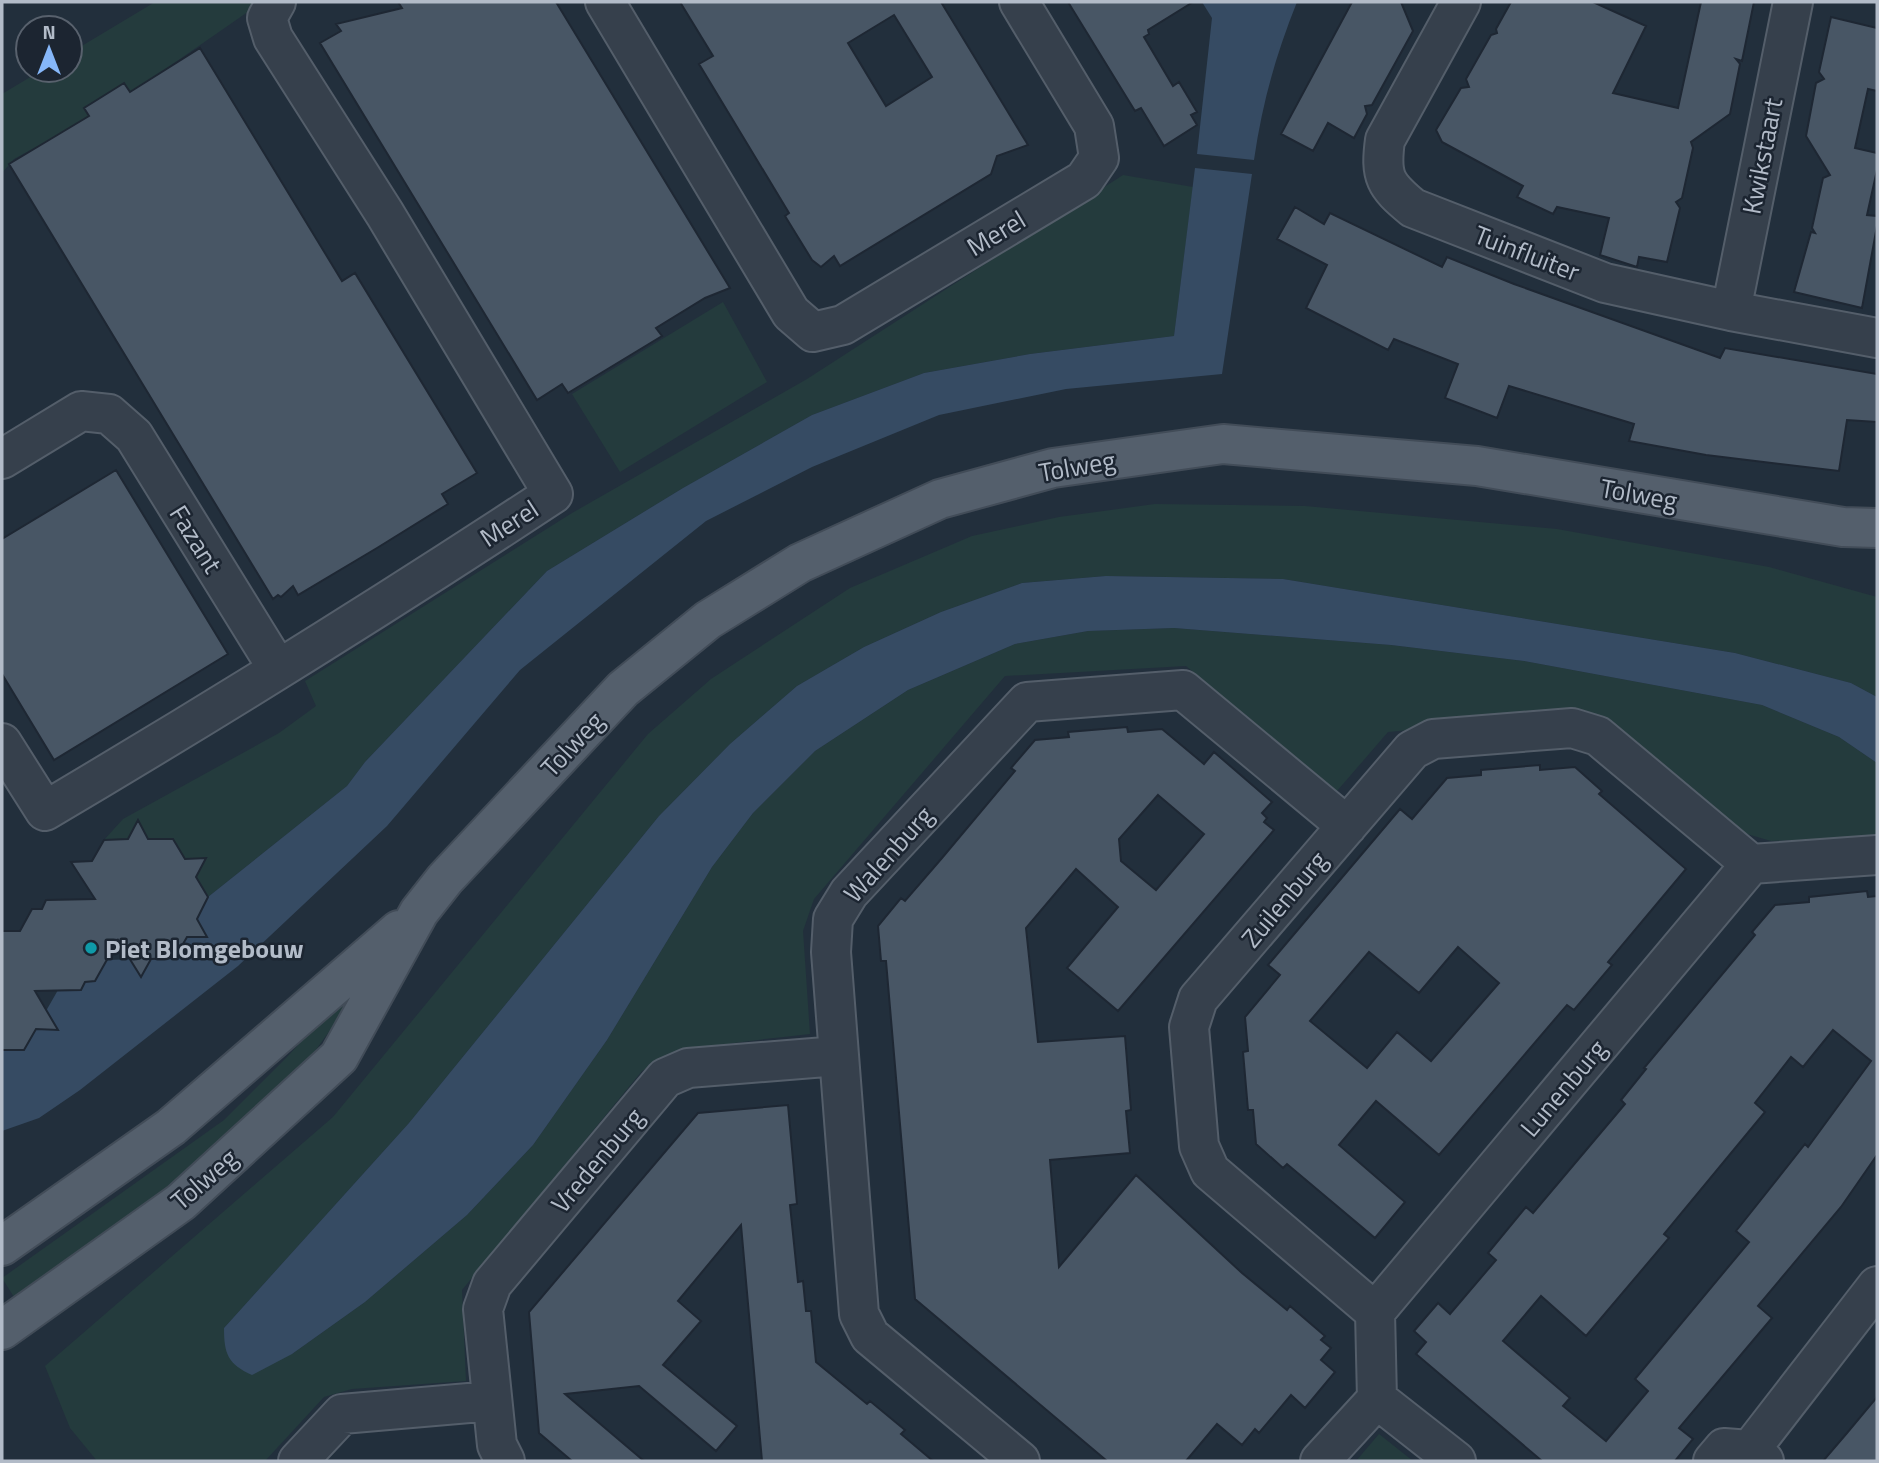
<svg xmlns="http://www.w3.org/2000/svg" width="1879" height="1463" viewBox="0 0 1879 1463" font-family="'Titillium Web',sans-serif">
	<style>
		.green { fill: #243b3d }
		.water { fill: #364b63 }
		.building { fill: #485665; stroke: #1e2733; stroke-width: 2; fill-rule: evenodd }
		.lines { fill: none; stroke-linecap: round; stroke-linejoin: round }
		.minor-casing { stroke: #545e6a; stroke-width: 42 }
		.major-casing { stroke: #424c58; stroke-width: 42 }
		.minor { stroke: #36404c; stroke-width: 38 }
		.major { stroke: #545f6c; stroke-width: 38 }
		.culture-dot { fill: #0f9aa8; stroke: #1c2531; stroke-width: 2.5 }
		.labels { text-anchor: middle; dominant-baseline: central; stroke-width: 5; stroke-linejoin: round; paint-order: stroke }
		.street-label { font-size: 26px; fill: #b2bbc8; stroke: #1c2531 }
		.poi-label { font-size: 26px; font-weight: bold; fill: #b2bbc8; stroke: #1c2531; text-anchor: start }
	</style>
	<rect width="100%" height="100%" fill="#222f3c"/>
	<path class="green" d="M 155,2 L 262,2 L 131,93 L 124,84 L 84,107 L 90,118 L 14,159 L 2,173 L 2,94 L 42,70 L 70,70 L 70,53 Z
		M 1123,175 L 1193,187 L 1174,336 L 1030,354 L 924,373 L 812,415 L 683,488 L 547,571 L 365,762 L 347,786 L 208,897 L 196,877 L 201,868 L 197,861 L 185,859 L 173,839 L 148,839 L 144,831 L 133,831 L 128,839 L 104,840 L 123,819 L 279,733 L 316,706 L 305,681 L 572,513 L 807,379 Z
		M 723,302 L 767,382 L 620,472 L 572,394 Z
		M 1155,504 L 1305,506 L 1557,529 L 1769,567 L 1877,597 L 1877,697 L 1851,683 L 1735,653 L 1283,579 L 1106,576 L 1022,583 L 941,612 L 864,647 L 797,686 L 730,744 L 659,816 L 409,1123 L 224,1328 L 292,1354 L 365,1302 L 467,1215 L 533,1145 L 607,1040 L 712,867 L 753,813 L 815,751 L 908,690 L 1015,644 L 1088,631 L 1174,628 L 1391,645 L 1524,661 L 1762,705 L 1839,737 L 1877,763 L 1877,837 L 1771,841 L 1747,834 L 1583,714 L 1388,732 L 1337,791 L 1186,666 L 1005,676 L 814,899 L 803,931 L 810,1034 C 753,1041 694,1043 642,1071 L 462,1290 L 466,1381 L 352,1389 L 324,1397 L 265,1461 L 97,1461 L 70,1428 L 45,1366 L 333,1117 L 648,734 L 711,679 L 850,588 L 972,536 L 1059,517 Z
		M 397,937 L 305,1065 L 258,1121 L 19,1305 L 2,1278 L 224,1120 L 287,1057 Z
		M 1379,1434 L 1413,1461 L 1356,1461 Z"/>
	<path class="water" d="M 1202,2 L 1297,2 C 1276,54 1262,104 1254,160 L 1197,154 L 1212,18 Z
		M 1195,168 L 1252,174 L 1222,374 L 1066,389 L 939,415 L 812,467 L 706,521 L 520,670 L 387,826 L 238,966 L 80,1090 L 39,1118 L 2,1131 L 2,1050 L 24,1050 L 36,1029 L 46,1029 L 46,1011 L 58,990 L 81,990 L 85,982 L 95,981 L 107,960 L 175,958 L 187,937 L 196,937 L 202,928 L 197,919 L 208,897 L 347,786 L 365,762 L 547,571 L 683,488 L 812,415 L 924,373 L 1030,354 L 1174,336 Z
		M 1106,576 L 1283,579 L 1735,653 L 1851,683 L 1877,697 L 1877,763 L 1839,737 L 1762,705 L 1524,661 L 1391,645 L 1174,628 L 1088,631 L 1015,644 L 908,690 L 815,751 L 753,813 L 712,867 L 607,1040 L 533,1145 L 467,1215 L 365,1302 L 292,1354 L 252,1375 C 228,1364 224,1354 224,1328 L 409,1123 L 659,816 L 730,744 L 797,686 L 864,647 L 941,612 L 1022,583 Z"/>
	<path class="building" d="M 398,2 L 556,2 L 730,288 L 705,298 L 656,328 L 662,336 L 568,393 L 562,384 L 537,400 L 320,43 L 341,31 L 336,24 L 402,8 Z
		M 680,2 L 941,2 L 1028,145 L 997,156 L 991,174 L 840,266 L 834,256 L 821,267 L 812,260 L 785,216 L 789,213 L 699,64 L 713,56 ZM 894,15 L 932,77 L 886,106 L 848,43 Z
		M 1068,2 L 1193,2 L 1148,30 L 1149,34 L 1144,37 L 1173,86 L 1179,82 L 1197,112 L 1191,115 L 1197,125 L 1164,146 L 1141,108 L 1135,111 Z
		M 1352,2 L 1401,2 L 1413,31 L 1372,105 L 1365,106 L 1367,114 L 1354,138 L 1328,123 L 1313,151 L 1281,134 Z
		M 1511,2 L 1593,2 L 1646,26 L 1613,93 L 1678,108 L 1701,2 L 1754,2 L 1742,61 L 1736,59 L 1740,64 L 1730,114 L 1691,142 L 1693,148 L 1682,198 L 1676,202 L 1680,208 L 1667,262 L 1639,257 L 1637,267 L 1600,255 L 1609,218 L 1557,207 L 1553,214 L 1517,197 L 1523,186 L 1442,142 L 1436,130 L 1461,88 L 1469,87 L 1466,79 L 1491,35 L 1497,33 L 1496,29 Z
		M 1831,17 L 1877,28 L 1877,91 L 1868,89 L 1855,148 L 1877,153 L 1877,170 L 1867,215 L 1877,216 L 1877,226 L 1862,308 L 1794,292 L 1811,232 L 1815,233 L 1812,228 L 1823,178 L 1830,175 L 1806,136 L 1816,83 L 1824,79 L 1819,72 Z
		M 200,48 L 342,281 L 355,273 L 477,473 L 442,494 L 448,504 L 377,548 L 298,595 L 293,586 L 281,597 L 278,595 L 273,599 L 9,164 L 89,116 L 84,108 L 124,83 L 130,92 Z
		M 1295,207 L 1324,224 L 1330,213 L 1442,267 L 1447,257 L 1514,284 L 1720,358 L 1725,348 L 1877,374 L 1877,422 L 1847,420 L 1839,471 L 1706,455 L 1629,441 L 1634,424 L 1509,386 L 1497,418 L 1445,398 L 1458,364 L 1394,339 L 1388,350 L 1306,308 L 1327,265 L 1277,239 Z
		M 116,470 L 228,654 L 54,760 L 2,674 L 2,539 Z
		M 1127,727 L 1128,732 L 1162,729 L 1204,764 L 1214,752 L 1272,802 L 1262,813 L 1267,818 L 1264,822 L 1274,830 L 1118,1011 L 1067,968 L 1118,907 L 1076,869 L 1026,928 L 1038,1042 L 1125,1036 L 1131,1110 L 1126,1111 L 1130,1153 L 1050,1160 L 1059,1267 L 1136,1175 L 1242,1273 L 1287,1310 L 1290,1306 L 1325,1336 L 1321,1340 L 1331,1348 L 1321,1360 L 1335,1372 L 1305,1408 L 1291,1395 L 1259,1433 L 1255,1429 L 1242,1445 L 1217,1424 L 1186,1461 L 1107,1461 L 915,1299 L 886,961 L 881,961 L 878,926 L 901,898 L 905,901 L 942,858 L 1015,771 L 1011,768 L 1035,740 L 1069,737 L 1068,732 ZM 1158,795 L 1204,834 L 1156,890 L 1121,861 L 1119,839 Z
		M 1540,765 L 1540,770 L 1575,767 L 1602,791 L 1599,794 L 1686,869 L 1608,962 L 1612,965 L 1574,1010 L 1567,1005 L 1439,1155 L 1376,1101 L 1339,1145 L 1405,1202 L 1375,1238 L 1287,1164 L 1283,1168 L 1256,1144 L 1253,1110 L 1248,1110 L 1243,1052 L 1248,1051 L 1245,1017 L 1280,975 L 1268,965 L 1400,809 L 1412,819 L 1447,778 L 1481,775 L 1481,770 ZM 1458,947 L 1499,983 L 1431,1061 L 1397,1032 L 1367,1068 L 1310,1021 L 1369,952 L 1419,993 Z
		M 138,820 L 148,839 L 173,839 L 185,859 L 206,858 L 196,877 L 208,897 L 197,919 L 207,937 L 187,937 L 175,958 L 151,959 L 141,977 L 118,940 L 95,981 L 85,982 L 81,990 L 35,991 L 58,1030 L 36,1029 L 24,1050 L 2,1050 L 2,931 L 20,931 L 32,909 L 42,909 L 46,900 L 95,899 L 71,862 L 92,861 L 104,840 L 128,839 Z
		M 1867,891 L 1868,897 L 1877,896 L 1877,1155 L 1841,1207 L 1758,1306 L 1772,1318 L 1679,1428 L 1693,1439 L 1675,1461 L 1542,1461 L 1416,1354 L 1426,1342 L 1414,1331 L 1438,1303 L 1450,1314 L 1496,1260 L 1488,1253 L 1526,1207 L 1533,1213 L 1625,1104 L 1621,1100 L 1646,1069 L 1644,1068 L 1755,935 L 1752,932 L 1775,905 L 1809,902 L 1809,897 ZM 1833,1030 L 1871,1061 L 1808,1147 L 1805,1144 L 1736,1231 L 1749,1242 L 1635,1379 L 1648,1391 L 1606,1441 L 1563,1406 L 1570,1398 L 1503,1341 L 1541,1296 L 1586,1336 L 1669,1238 L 1664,1234 L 1765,1112 L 1755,1103 L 1791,1057 L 1803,1067 Z
		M 788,1105 L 797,1204 L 790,1205 L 798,1282 L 803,1281 L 806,1311 L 811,1311 L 816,1362 L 867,1404 L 870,1401 L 905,1430 L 901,1434 L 933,1461 L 762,1461 L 741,1225 L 678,1301 L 701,1321 L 663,1365 L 737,1426 L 716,1451 L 639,1386 L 565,1394 L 644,1461 L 572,1461 L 539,1433 L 529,1312 L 698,1113 Z
		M 1877,1397 L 1877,1461 L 1823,1461 L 1847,1433 Z"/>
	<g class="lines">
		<g class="minor-casing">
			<path id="minor" d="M 605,2 L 791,313 L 813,332 L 843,325 L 1084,180 L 1099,158 L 1094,126 L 1019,2
				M 1461,2 L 1385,140 C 1380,177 1385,185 1413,208 L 1605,283 L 1731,311 L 1877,338
				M 1731,311 L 1793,2
				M 2,459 L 81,411 L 109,414 L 134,436 L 278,669
				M 2,743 L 45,811 C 217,709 386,604 553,494 L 385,214 L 273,38 L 267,18 L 276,2
				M 1375,1312 L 1751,864
				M 298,1461 L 342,1414 L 492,1401
				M 505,1461 L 497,1445 L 483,1309 L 492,1284 L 665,1078 L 688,1068 L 838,1056
				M 1020,1461 L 870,1336 L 859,1314 L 831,952 L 833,919 L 849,893 L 1027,702 L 1183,690 L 1347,826
				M 1320,1461 L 1377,1399
				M 1456,1461 L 1377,1399 L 1375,1312 L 1210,1171 L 1199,1146 L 1189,1027 L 1198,999 L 1412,750 L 1433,739 L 1572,728 L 1598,736 L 1751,864 L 1877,855
				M 1713,1461 L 1724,1448 L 1750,1450
				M 1764,1461 L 1750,1450 L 1877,1286"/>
		</g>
		<g class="major-casing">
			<path id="major" d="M 2,1246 L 171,1127 L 399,930
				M 2,1330 L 181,1202 L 339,1057 L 419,912 L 445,879 L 623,689 L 708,620 L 800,563 L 940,499 L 1053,468 L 1223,444 L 1477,466 L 1843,527 L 1877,528"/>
		</g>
		<use href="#minor" class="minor"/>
		<use href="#major" class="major"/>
	</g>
	<circle class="culture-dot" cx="91" cy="948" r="7"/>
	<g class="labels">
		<g class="street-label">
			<text transform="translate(1762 156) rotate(-79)">Kwikstaart</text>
			<text transform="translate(996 233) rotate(-31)">Merel</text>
			<text transform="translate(1527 253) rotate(21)">Tuinfluiter</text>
			<text transform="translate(1077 466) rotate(-10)">Tolweg</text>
			<text transform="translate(1639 494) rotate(10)">Tolweg</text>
			<text transform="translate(509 523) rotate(-33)">Merel</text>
			<text transform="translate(196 539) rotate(58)">Fazant</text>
			<text transform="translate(572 744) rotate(-47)">Tolweg</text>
			<text transform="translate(888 854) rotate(-48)">Walenburg</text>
			<text transform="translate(1284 899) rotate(-50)">Zuilenburg</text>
			<text transform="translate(1563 1088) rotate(-50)">Lunenburg</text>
			<text transform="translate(597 1160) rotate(-50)">Vredenburg</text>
			<text transform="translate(204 1179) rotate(-41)">Tolweg</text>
		</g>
		<g class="poi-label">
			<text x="105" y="948">Piet Blomgebouw</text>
		</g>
	</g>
	<rect width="1879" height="1463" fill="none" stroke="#b2bbc8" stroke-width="7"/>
	<g transform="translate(49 49)"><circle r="33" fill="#1c2531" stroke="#58616d" stroke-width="2"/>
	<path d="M0-5L12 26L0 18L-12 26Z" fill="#86b7f9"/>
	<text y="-10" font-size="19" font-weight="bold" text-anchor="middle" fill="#b2bbc8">N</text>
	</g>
</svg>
